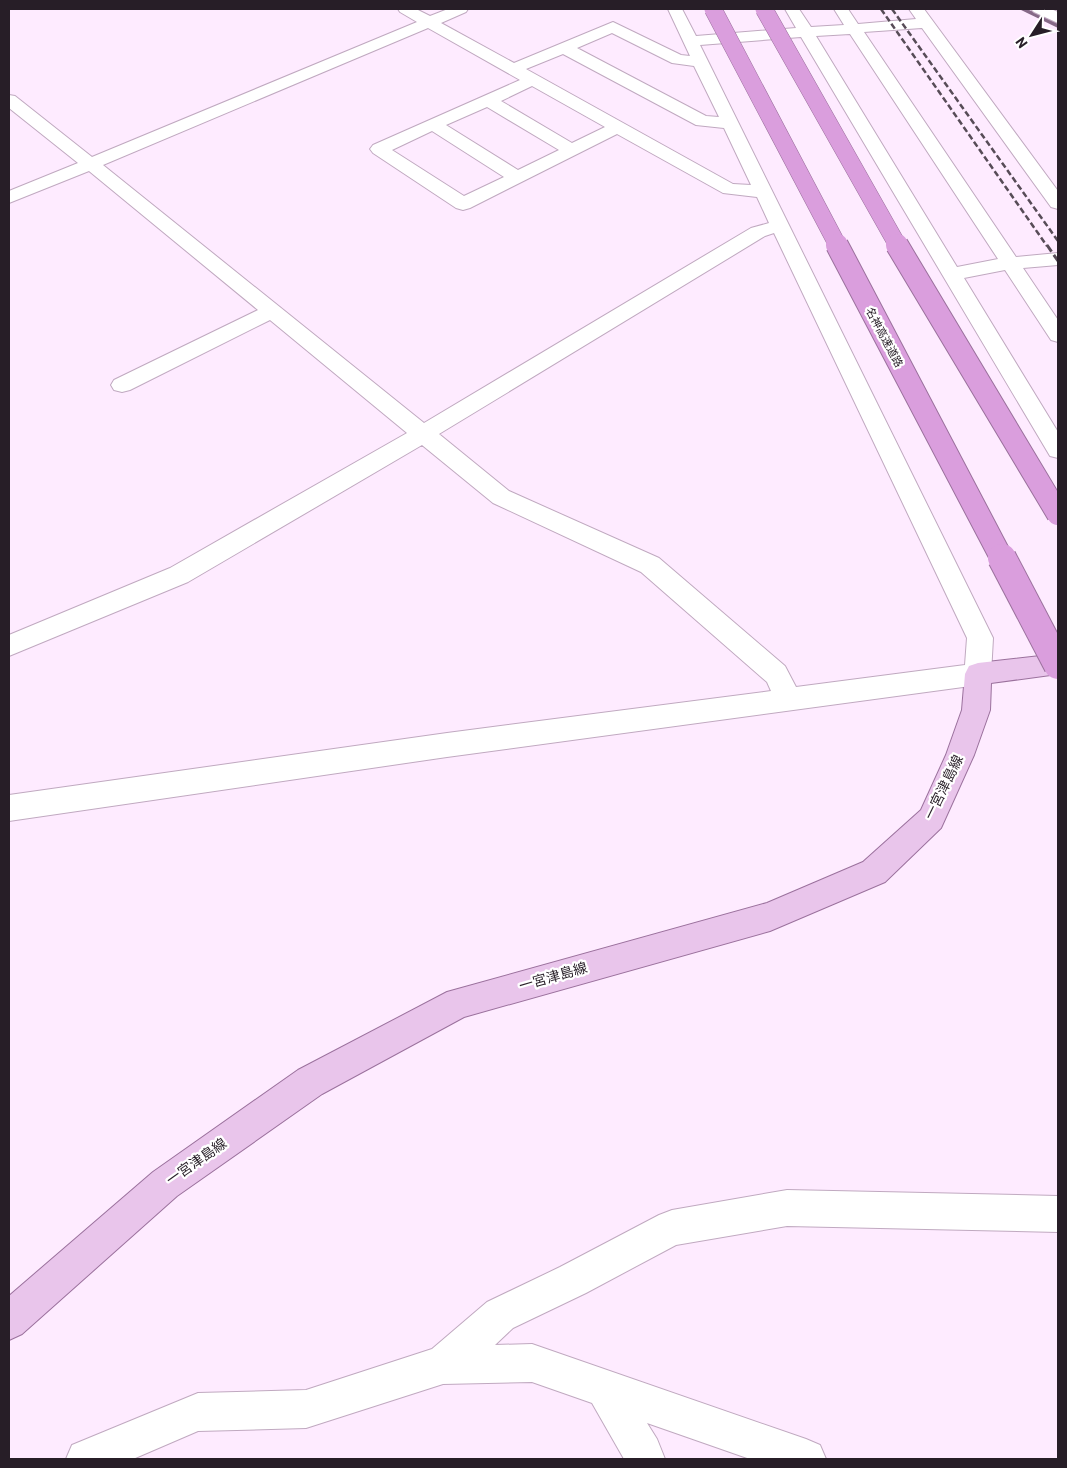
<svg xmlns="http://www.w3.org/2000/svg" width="1067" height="1468" viewBox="0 0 1067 1468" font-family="Barlow,'Noto Sans JP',sans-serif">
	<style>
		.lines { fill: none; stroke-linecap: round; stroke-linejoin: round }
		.stream { fill: #866987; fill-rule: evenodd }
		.minor-casing { stroke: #c0a9c0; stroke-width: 2 }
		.major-casing { stroke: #9b719d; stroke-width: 2 }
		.minor { fill: #fff; fill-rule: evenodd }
		.major { fill: #e9c5eb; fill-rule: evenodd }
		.rail-far1 { stroke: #574c57; stroke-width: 2.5; stroke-dasharray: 6 3; stroke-linecap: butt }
		.rail { stroke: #574c57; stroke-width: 3; stroke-dasharray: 8 4; stroke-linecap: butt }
		.highway-bridge-far2-casing { stroke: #9b719d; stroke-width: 18; stroke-linecap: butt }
		.highway-bridge-far1-casing { stroke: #9b719d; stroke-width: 24; stroke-linecap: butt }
		.highway-bridge-casing { stroke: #9b719d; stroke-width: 30; stroke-linecap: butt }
		.highway-bridge-far2 { stroke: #da9edd; stroke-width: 17 }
		.highway-bridge-far1 { stroke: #da9edd; stroke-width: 22 }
		.highway-bridge { stroke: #da9edd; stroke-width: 28 }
		.labels { text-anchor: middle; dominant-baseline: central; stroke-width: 4.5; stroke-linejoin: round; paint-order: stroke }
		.far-street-label { font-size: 11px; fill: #271e27; stroke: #fff }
		.street-label { font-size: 14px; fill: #271e27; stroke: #fff }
	</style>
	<rect width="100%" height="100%" fill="#feebff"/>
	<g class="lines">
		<path class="stream" d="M 1019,9 L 1027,9 L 1058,23 L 1058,28 Z"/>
		<g class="minor-casing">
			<path id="minor" d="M 398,9 L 416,9 L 430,16 L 448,9 L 468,9 L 466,12 L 441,23 L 514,63 L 613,22 L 681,55 L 690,56 L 668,9 L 682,9 L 696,36 L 796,28 L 785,9 L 799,9 L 811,27 L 844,25 L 834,9 L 848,9 L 858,24 L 916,19 L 909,9 L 924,9 L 1058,191 L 1058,209 L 1051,207 L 922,28 L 864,32 L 1016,257 L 1058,253 L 1058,265 L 1023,268 L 1058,320 L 1058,342 L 1051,340 L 1005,270 L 964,278 L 1058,432 L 1058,458 L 1050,456 L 801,37 L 700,45 L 993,638 L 991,674 L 987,682 L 978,685 L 447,757 L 9,821 L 9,795 L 447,733 L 771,691 L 767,682 L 641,572 L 493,503 L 422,445 L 188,582 L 9,656 L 9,635 L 170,568 L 407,433 L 270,320 L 130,390 L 122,392 L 114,390 L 111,385 L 114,380 L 258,310 L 89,171 L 9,203 L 9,191 L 78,163 L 9,108 L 9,95 L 15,96 L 92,157 L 417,22 L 400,12 ZM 428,28 L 520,80 L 373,145 L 370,149 L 373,153 L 456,208 L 463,210 L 470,208 L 617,134 L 723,193 L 757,197 L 769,223 L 751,228 L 424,423 L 103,165 ZM 612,33 L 672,63 L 694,66 L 719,117 L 706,116 L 577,48 ZM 850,34 L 998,259 L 957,267 L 816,36 ZM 563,54 L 696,125 L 724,128 L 751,185 L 733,184 L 526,69 ZM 532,86 L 605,127 L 572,143 L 501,101 ZM 487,107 L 559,150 L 518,170 L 446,125 ZM 432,131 L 504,177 L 464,196 L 392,150 ZM 774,233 L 967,638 L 965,665 L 796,687 L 785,666 L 659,558 L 509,491 L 439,434 L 765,236 Z
				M 1031,9 L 1051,9 L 1058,12 L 1058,23 L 1034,12 Z
				M 787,1190 L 1058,1196 L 1058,1232 L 787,1226 L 676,1245 L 586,1293 L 513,1328 L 495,1345 L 532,1344 L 806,1439 L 820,1445 L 826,1459 L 750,1459 L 647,1423 L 657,1439 L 665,1459 L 624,1459 L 592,1403 L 532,1382 L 443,1384 L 306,1428 L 198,1431 L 133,1459 L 66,1459 L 72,1445 L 198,1393 L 306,1390 L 432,1349 L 487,1302 L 560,1267 L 659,1215 L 672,1210 Z"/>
		</g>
		<g class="major-casing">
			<path id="major" d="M 1058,654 L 1058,674 L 991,683 L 990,710 L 974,755 L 941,828 L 885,882 L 770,931 L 464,1017 L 322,1094 L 177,1196 L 22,1334 L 9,1340 L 9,1296 L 153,1172 L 298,1070 L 447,992 L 767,903 L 863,862 L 921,810 L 946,755 L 962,710 L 965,674 L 969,666 L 978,663 Z"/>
		</g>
		<use href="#minor" class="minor"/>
		<use href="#major" class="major"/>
		<path class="rail-far1" d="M 881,9 L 1047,246
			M 892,9 L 1058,241"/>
		<path class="rail" d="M 1047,245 L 1058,261"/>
		<g class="highway-bridge-far2-casing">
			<path id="highway-bridge-far2" d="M 713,9 L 838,246
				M 764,9 L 898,246"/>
		</g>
		<g class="highway-bridge-far1-casing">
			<path id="highway-bridge-far1" d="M 837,245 L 1002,559
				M 897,245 L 1058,514"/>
		</g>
		<g class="highway-bridge-casing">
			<path id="highway-bridge" d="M 1002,558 L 1058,665"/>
		</g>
		<use href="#highway-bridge-far2" class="highway-bridge-far2"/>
		<use href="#highway-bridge-far1" class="highway-bridge-far1"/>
		<use href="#highway-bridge" class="highway-bridge"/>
	</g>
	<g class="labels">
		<g class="far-street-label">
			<text transform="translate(885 337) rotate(62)">名神高速道路</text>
		</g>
		<g class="street-label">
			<text transform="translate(943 787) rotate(-64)">一宮津島線</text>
			<text transform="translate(553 976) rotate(-16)">一宮津島線</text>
			<text transform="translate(196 1161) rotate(-35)">一宮津島線</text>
		</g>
	</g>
	<rect width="1067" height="1468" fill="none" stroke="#271e27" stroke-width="20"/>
	<g transform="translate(1032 35) rotate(234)" stroke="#ffffff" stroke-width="4" paint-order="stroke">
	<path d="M0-4L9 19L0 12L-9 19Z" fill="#271e27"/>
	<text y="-8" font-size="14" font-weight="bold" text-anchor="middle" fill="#271e27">N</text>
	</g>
</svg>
